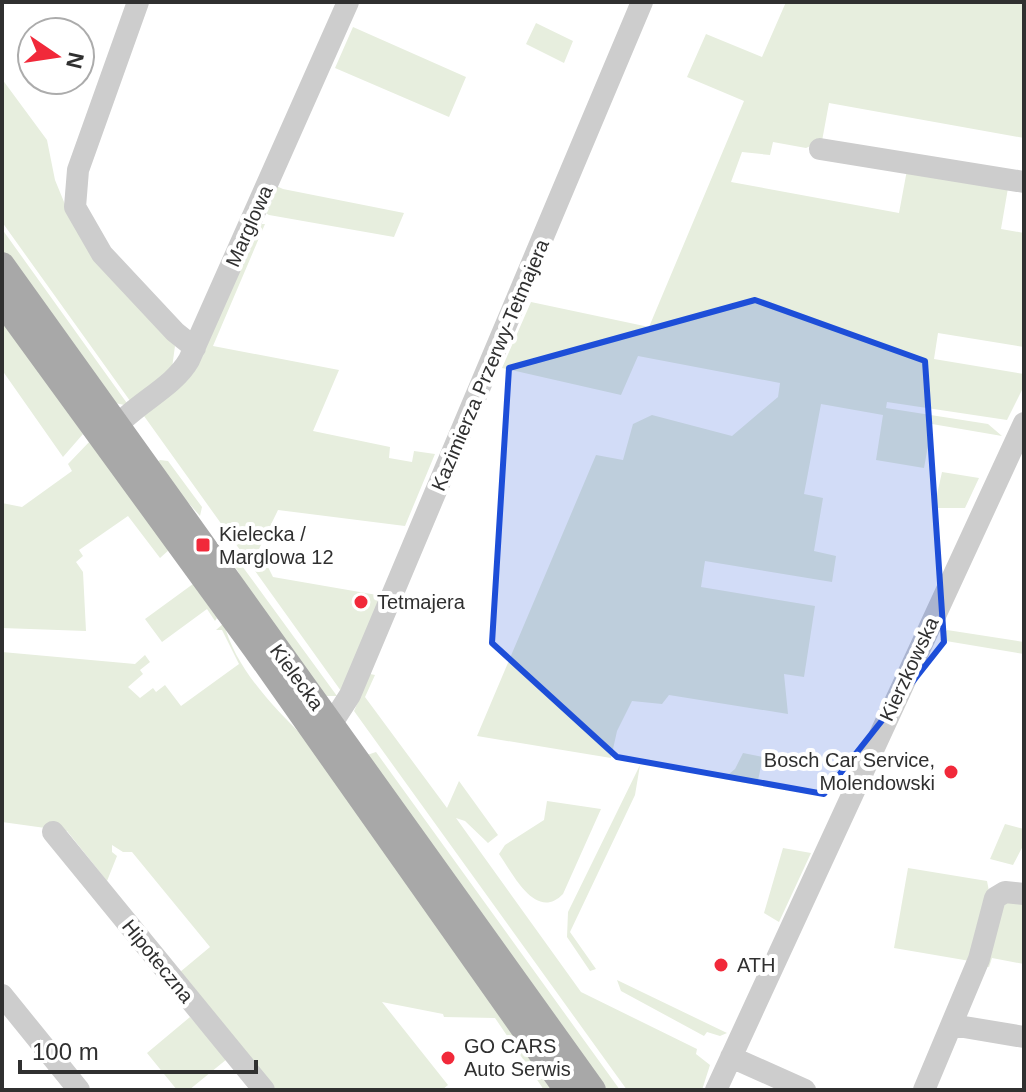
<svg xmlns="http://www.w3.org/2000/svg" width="1026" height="1092" viewBox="0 0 1026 1092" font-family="Helvetica,sans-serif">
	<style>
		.green { fill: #e7eede }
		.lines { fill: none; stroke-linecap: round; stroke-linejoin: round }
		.minor { stroke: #cdcdcd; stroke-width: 22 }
		.major { stroke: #a8a8a8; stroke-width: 26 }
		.marked { fill: #1d4ed8; fill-opacity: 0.2; stroke: #1d4ed8; stroke-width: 6; stroke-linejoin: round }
		.poi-dot { fill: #f1293a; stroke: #fff; stroke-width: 3 }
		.labels { text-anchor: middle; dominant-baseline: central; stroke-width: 8; stroke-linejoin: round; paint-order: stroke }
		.street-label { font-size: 20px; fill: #303030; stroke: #fff }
		.poi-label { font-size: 20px; fill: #303030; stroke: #fff; text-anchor: start }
	</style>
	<rect width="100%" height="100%" fill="#fff"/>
	<path class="green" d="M 786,2 L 1024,2 L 1024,138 L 829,103 L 822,141 L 806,148 L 773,142 L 770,155 L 742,152 L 731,182 L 899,213 L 907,170 L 1008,188 L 1001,229 L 1024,233 L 1024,347 L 938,333 L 934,359 L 1024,374 L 1024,386 L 1007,420 L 887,402 L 886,408 L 988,424 L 1002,436 L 932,424 L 924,468 L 876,460 L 883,415 L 821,404 L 804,494 L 823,498 L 814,551 L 836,556 L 832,582 L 705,561 L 701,587 L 815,606 L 804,677 L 784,674 L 788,714 L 669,695 L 662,704 L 632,701 L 617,731 L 611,758 L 477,736 L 596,455 L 623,460 L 633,424 L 652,415 L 732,436 L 778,397 L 780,383 L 638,356 L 621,395 L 502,368 L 531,302 L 649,327 L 744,101 L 687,77 L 706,34 L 762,57 Z
		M 536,23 L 573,41 L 564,63 L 526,44 Z
		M 353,27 L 466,77 L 449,117 L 335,68 Z
		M 2,79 L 47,140 L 55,180 L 71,219 L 175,346 L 172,368 L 133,405 L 2,222 Z
		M 274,185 L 283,189 L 404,213 L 394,237 L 269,215 L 264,212 Z
		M 260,224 L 265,224 L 213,346 L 339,370 L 313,431 L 390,447 L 389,458 L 412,462 L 414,451 L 435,454 L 405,526 L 278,510 L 259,549 L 273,577 L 377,595 L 378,608 L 341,691 L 144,416 L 183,384 Z
		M 2,229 L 129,406 L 115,403 L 102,392 L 2,252 Z
		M 2,316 L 83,434 L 63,457 L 2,370 Z
		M 91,440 L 170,549 L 160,558 L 128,516 L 79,550 L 83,556 L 76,562 L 83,572 L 86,631 L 2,628 L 2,503 L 22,507 L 72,471 L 68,464 Z
		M 160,460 L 168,461 L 202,507 L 200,516 L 154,464 Z
		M 942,472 L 979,478 L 965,508 L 934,508 Z
		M 229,556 L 237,559 L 337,696 L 323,696 L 261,612 Z
		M 193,584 L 217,618 L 215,621 L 207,609 L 162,642 L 145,619 Z
		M 224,623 C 234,666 273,707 304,737 L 557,1090 L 544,1090 L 495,1018 L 444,1017 L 443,1014 L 382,1002 L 448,1085 L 442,1090 L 276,1090 L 180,972 L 210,947 L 132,852 L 123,852 L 112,845 L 112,852 L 117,856 L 107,881 L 67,831 L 2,822 L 2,652 L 135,664 L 145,655 L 150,662 L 140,670 L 143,674 L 128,687 L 140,698 L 153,688 L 156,692 L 165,685 L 181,706 L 239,664 L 222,630 L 216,630 Z
		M 947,630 L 1024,642 L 1024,654 L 940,640 Z
		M 370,674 L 375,675 L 365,697 L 447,808 L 459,781 L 498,835 L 488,843 L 465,821 L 456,818 L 581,992 L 697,1049 L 696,1054 L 710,1065 L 702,1090 L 627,1090 L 354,711 Z
		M 376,752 L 620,1090 L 604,1090 L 364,756 Z
		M 743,753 L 763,757 L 757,785 L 723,779 L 735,769 Z
		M 640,765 L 635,795 L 570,932 L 596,969 L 590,971 L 567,937 L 568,912 Z
		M 547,801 L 601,809 L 563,894 C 536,922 513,874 499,854 L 505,845 L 544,820 Z
		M 1005,824 L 1024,829 L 1024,844 L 1013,865 L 990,859 Z
		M 783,848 L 811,853 L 779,922 L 764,913 Z
		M 908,868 L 987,881 L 989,891 L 970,961 L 894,948 Z
		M 1024,899 L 1024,964 L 992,958 L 989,967 L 982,966 L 1000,902 Z
		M 617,980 L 727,1033 L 720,1036 L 707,1032 L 704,1036 L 621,991 Z
		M 190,1017 L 227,1059 L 189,1090 L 177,1090 L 147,1053 Z"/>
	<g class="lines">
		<path class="minor" d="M 138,2 L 78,170 L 75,207 L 102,254 L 175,332 L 195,348
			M 820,149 L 1024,182
			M 109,440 C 121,409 171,392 189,360 L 348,2
			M 323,737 L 350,695 L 642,2
			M 53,832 L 264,1090
			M 2,995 L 79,1090
			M 952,1025 L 1024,1037
			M 731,1057 L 805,1090
			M 716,1090 L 1024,423
			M 924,1090 L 979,959 L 995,898 L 1005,892 L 1024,894"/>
		<path class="major" d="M 2,265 L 593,1090
			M 2,301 L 255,648 L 567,1090"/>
	</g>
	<path class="marked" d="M 755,300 L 925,361 L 944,642 L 824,794 L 617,757 L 492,643 L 509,368 Z"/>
	<g class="poi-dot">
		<rect x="195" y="537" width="16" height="16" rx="4"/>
		<circle cx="361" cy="602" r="8"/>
		<circle cx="951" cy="772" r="8"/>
		<circle cx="721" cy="965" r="8"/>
		<circle cx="448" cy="1058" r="8"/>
	</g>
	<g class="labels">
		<g class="street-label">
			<text transform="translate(249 226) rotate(-66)">Marglowa</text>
			<text transform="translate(490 365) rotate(-67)">Kazimierza Przerwy-Tetmajera</text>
			<text transform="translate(909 669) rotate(-65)">Kierzkowska</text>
			<text transform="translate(297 677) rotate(54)">Kielecka</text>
			<text transform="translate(158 961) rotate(51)">Hipoteczna</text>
		</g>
		<g class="poi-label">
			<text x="219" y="534">Kielecka /<tspan x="219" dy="23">Marglowa 12</tspan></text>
			<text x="377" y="602">Tetmajera</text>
			<text x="935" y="760" text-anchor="end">Bosch Car Service,<tspan x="935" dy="23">Molendowski</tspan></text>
			<text x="737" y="965">ATH</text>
			<text x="464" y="1046">GO CARS<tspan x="464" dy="23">Auto Serwis</tspan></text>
		</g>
	</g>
	<rect width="1026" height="1092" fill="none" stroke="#303030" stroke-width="8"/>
	<g transform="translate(56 56) rotate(103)"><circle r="38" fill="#ffffff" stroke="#acacac" stroke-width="2"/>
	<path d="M0-6L14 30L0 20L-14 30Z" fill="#f1293a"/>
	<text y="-12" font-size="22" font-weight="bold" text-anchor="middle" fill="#303030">N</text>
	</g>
	<path d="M20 1060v12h236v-12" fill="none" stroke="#303030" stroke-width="4"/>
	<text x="32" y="1060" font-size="24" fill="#303030" stroke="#ffffff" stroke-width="6" paint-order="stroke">100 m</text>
</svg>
